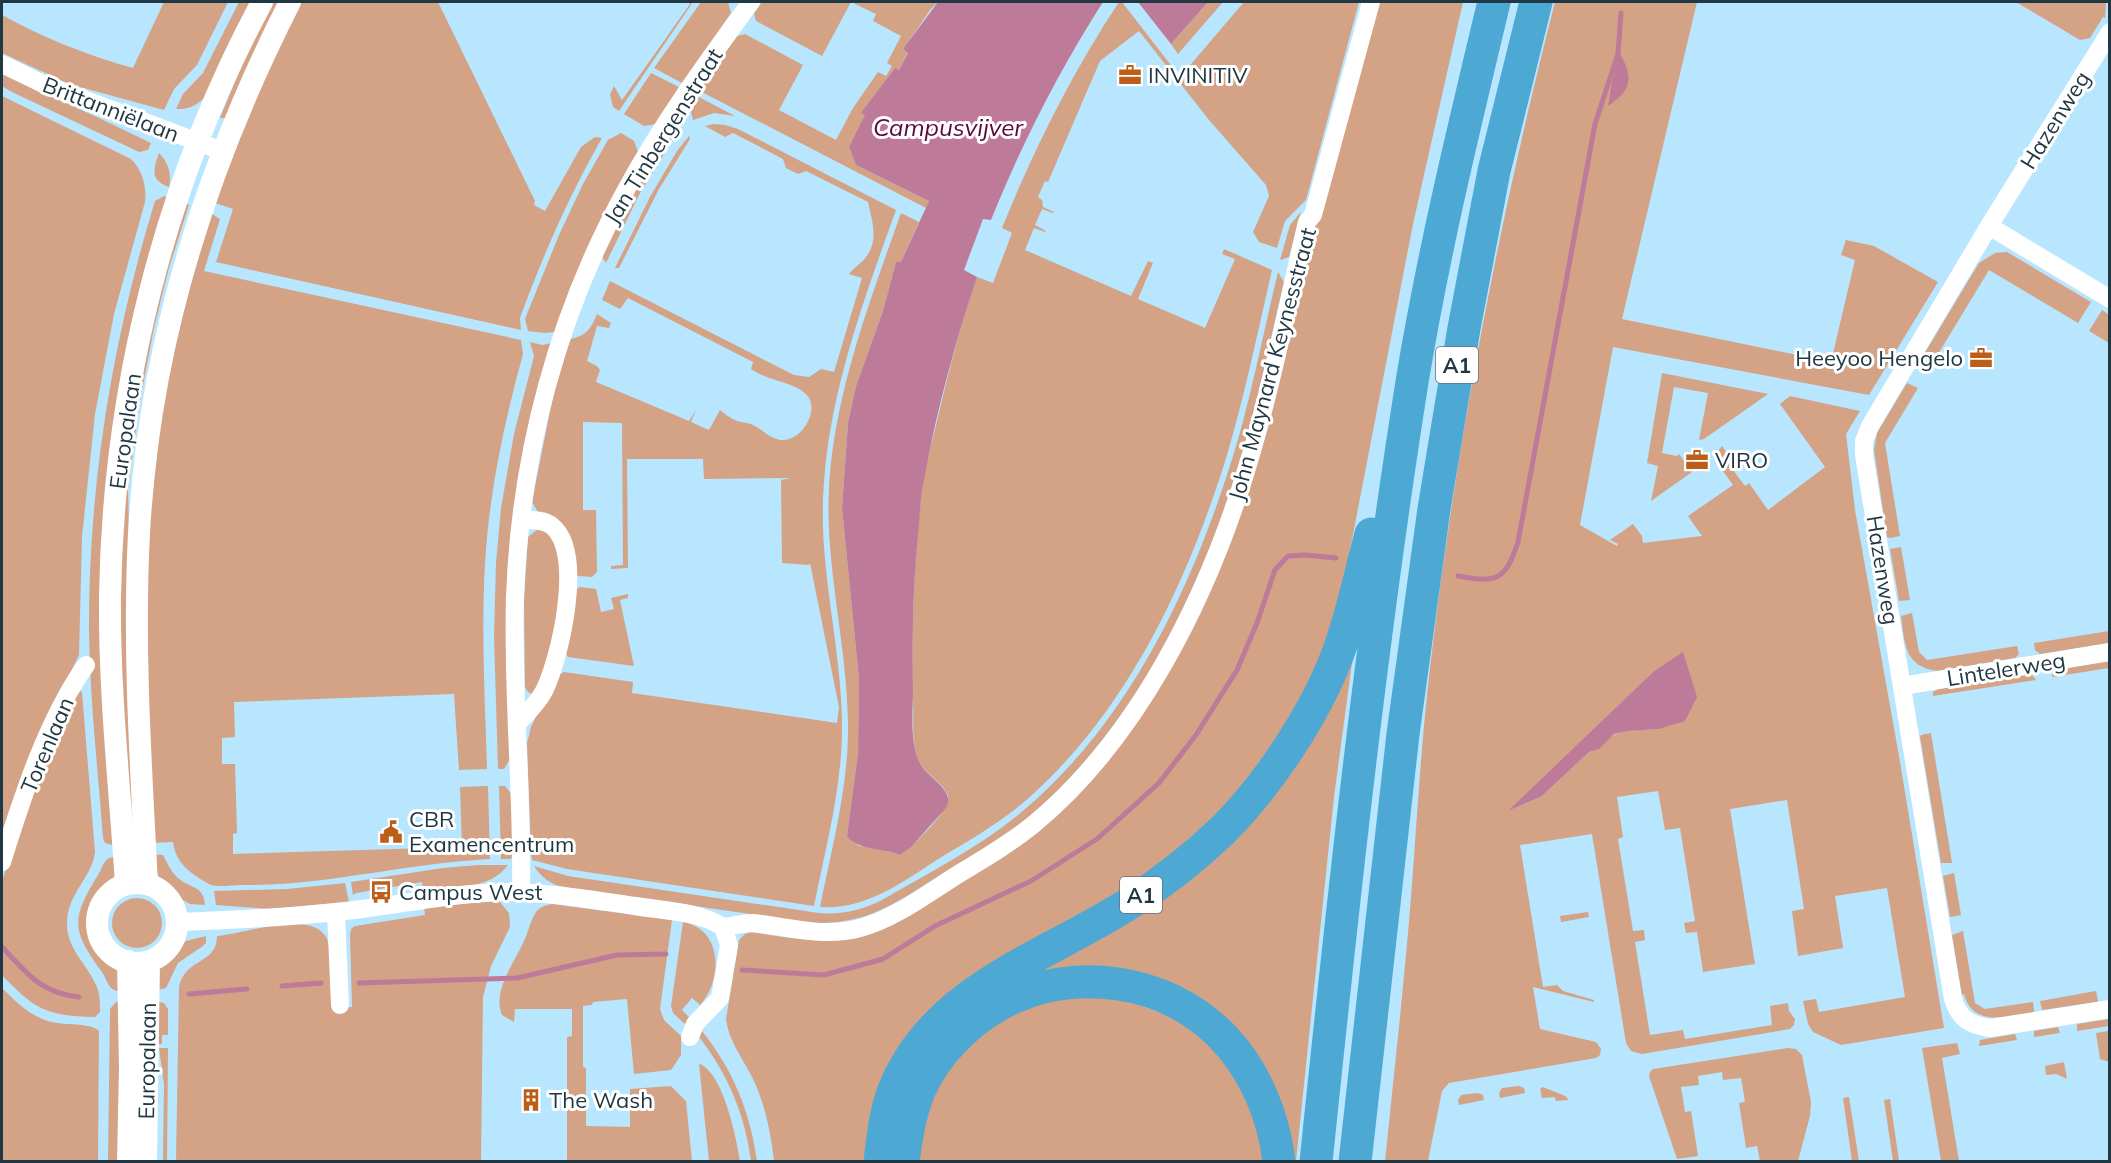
<svg xmlns="http://www.w3.org/2000/svg" width="2111" height="1163" viewBox="0 0 2111 1163" font-family="Mulish,sans-serif">
	<style>
		.green { fill: #d4a285; fill-rule: evenodd }
		.water { fill: #be7a99 }
		.lines { fill: none; stroke-linecap: round; stroke-linejoin: round }
		.stream { stroke: #be7a99; stroke-width: 5 }
		.minor { stroke: #fff; stroke-width: 18 }
		.tertiary { stroke: #fff; stroke-width: 22 }
		.motorway { stroke: #4da9d3; stroke-width: 33 }
		.labels { text-anchor: middle; dominant-baseline: central; stroke-width: 6; stroke-linejoin: round; paint-order: stroke }
		.shield { fill: #fff; stroke: #63747b; stroke-width: 1.5 }
		.shield-label { font-size: 21px; font-weight: bold; fill: #203843 }
		.poi-label { font-size: 22px; fill: #203843; stroke: #fff; text-anchor: start }
		.street-label { font-size: 22px; fill: #203843; stroke: #fff }
		.water-label { font-size: 24px; font-style: italic; fill: #5e093c; stroke: #fff }
	</style>
	<rect width="100%" height="100%" fill="#b8e6fe"/>
	<path class="green" d="M 164,2 L 228,2 L 197,65 L 174,89 L 164,110 L 69,84 L 2,53 L 2,15 C 44,38 86,55 133,68 Z
		M 239,2 L 256,2 L 208,94 C 199,104 190,110 176,109 L 183,94 L 203,73 Z
		M 268,2 L 284,2 L 226,118 L 220,118 Z
		M 295,2 L 438,2 L 535,201 L 534,205 L 545,211 L 581,147 L 595,137 L 602,138 C 569,196 543,255 520,318 L 521,330 L 216,262 L 233,209 L 209,201 Z
		M 689,2 L 693,2 L 619,111 L 613,107 L 610,95 L 614,86 L 622,100 L 690,4 Z
		M 701,2 L 728,2 L 731,13 L 682,83 L 654,68 Z
		M 762,2 L 851,2 L 822,56 L 756,21 L 754,13 Z
		M 851,2 L 938,2 L 930,10 L 903,50 L 908,52 L 899,70 L 895,68 L 862,113 L 866,115 L 849,147 L 856,165 L 929,201 L 926,208 L 698,90 L 737,36 L 745,34 L 803,65 L 779,110 L 836,140 L 853,108 L 878,72 L 886,76 L 892,66 L 887,63 L 901,36 L 873,21 L 876,14 Z
		M 1119,2 L 1122,2 L 1180,77 L 1244,2 L 1359,2 L 1306,200 L 1285,221 L 1277,248 L 1259,242 L 1253,232 L 1269,196 L 1266,185 L 1209,120 L 1139,31 L 1100,61 L 1048,182 L 1045,181 L 1038,197 L 1042,200 L 1043,207 L 1054,212 L 1053,213 L 1042,209 L 1035,225 L 1046,231 L 1045,232 L 1034,228 L 1025,250 L 1131,296 L 1148,261 L 1153,263 L 1138,299 L 1205,328 L 1235,259 L 1222,254 L 1224,249 L 1272,270 C 1258,331 1245,394 1227,455 C 1189,578 1130,706 1033,794 C 1006,819 975,837 943,856 C 905,880 868,910 820,907 C 832,847 849,785 848,723 C 847,644 825,567 829,488 C 834,394 870,301 901,213 L 919,222 L 901,262 L 896,262 L 883,311 L 856,386 L 848,423 L 842,508 L 859,679 L 858,753 L 847,836 L 859,846 L 866,845 L 900,855 C 911,847 955,808 947,793 C 940,780 924,774 918,759 C 911,742 914,719 913,700 C 912,628 913,555 923,483 C 926,461 933,439 938,417 C 949,370 961,323 977,277 L 993,283 L 1012,233 L 1002,228 C 1034,149 1072,73 1119,2 Z
		M 1208,2 L 1223,2 L 1178,54 L 1171,44 Z
		M 1376,2 L 1463,2 L 1413,224 L 1344,581 L 1322,655 L 1286,727 L 1235,794 L 1212,818 L 1159,866 L 1094,909 L 864,1161 L 774,1161 C 771,1134 766,1109 755,1083 C 745,1061 729,1043 726,1019 L 739,940 L 745,934 L 751,932 C 789,938 825,945 863,936 L 1041,829 L 1065,807 L 1230,542 L 1253,477 L 1309,249 Z
		M 1555,2 L 1697,2 L 1622,319 L 1831,362 L 1855,260 L 1841,255 L 1846,240 L 1874,246 L 1938,282 L 1869,395 L 1613,347 L 1580,525 L 1617,546 L 1618,544 L 1610,540 L 1633,524 L 1642,536 L 1643,543 L 1702,536 L 1688,516 L 1733,485 L 1713,457 L 1722,446 L 1737,466 L 1733,470 L 1745,486 L 1749,483 L 1768,510 L 1825,467 L 1780,404 L 1790,396 L 1860,411 L 1846,434 L 1855,510 L 1899,756 L 1944,1028 L 1841,1045 L 1813,1032 L 1808,1024 L 1803,1001 L 1816,999 L 1819,1012 L 1905,997 L 1887,888 L 1835,896 L 1843,948 L 1798,956 L 1792,911 L 1804,909 L 1787,800 L 1730,809 L 1755,964 L 1703,972 L 1697,932 L 1686,933 L 1684,923 L 1695,921 L 1680,828 L 1665,830 L 1658,791 L 1617,797 L 1623,837 L 1618,839 L 1633,931 L 1644,930 L 1645,940 L 1635,942 L 1650,1035 L 1683,1030 L 1685,1039 L 1772,1025 L 1770,1006 L 1788,1003 L 1789,1011 L 1795,1019 L 1794,1025 L 1790,1029 L 1642,1054 L 1631,1051 L 1626,1043 L 1592,834 L 1520,845 L 1543,987 L 1557,985 L 1563,991 L 1594,1000 L 1594,1002 L 1533,987 L 1540,1029 L 1596,1042 L 1601,1049 L 1600,1055 L 1596,1058 L 1449,1083 L 1442,1091 L 1428,1161 L 1385,1162 C 1394,1073 1404,985 1411,897 C 1417,821 1421,744 1430,668 C 1456,444 1499,220 1555,2 ZM 1683,653 L 1659,729 C 1646,730 1629,729 1616,734 C 1605,738 1604,748 1589,752 L 1542,796 L 1510,810 L 1654,671 Z
		M 2016,2 L 2106,2 L 2105,18 L 2103,17 L 2090,38 L 2080,40 Z
		M 651,73 L 679,87 L 656,124 L 644,126 L 624,114 Z
		M 2,74 L 99,118 L 151,143 L 148,150 L 139,152 L 12,92 L 2,86 Z
		M 695,95 L 735,116 L 714,113 L 693,120 L 689,104 Z
		M 2,96 L 131,159 C 142,169 147,187 145,202 L 114,314 L 95,414 L 82,537 L 79,655 L 59,696 L 2,840 Z
		M 714,124 L 725,125 L 738,129 L 896,210 C 864,299 831,388 824,482 C 817,563 841,642 842,722 C 843,784 826,846 814,906 L 567,869 L 532,860 L 531,853 L 527,743 L 531,727 L 556,676 L 564,672 L 633,682 L 632,693 L 837,723 L 839,707 L 810,563 L 809,565 L 782,563 L 781,480 L 791,478 L 704,479 L 703,459 L 627,459 L 628,568 L 611,569 L 611,566 L 623,565 L 622,423 L 583,422 L 583,510 L 596,510 L 597,572 L 592,577 L 578,576 L 573,571 L 532,502 L 553,396 L 570,339 C 586,336 591,329 597,314 L 611,323 L 609,328 L 597,326 L 587,361 L 597,366 L 600,370 L 596,382 L 689,421 L 696,410 L 691,422 L 709,430 L 720,410 C 725,414 730,418 735,420 C 741,423 747,422 753,425 C 762,429 770,439 781,440 C 802,442 821,409 806,394 C 794,382 768,381 751,369 L 753,362 L 628,298 L 620,309 L 602,300 L 610,281 L 794,375 L 809,377 L 821,369 L 834,372 L 862,278 L 849,274 C 854,267 861,264 866,257 C 879,240 872,221 868,202 L 806,171 L 798,174 L 786,168 L 783,159 L 733,133 L 725,137 L 705,126 Z
		M 679,130 L 640,193 L 606,263 L 602,257 L 636,189 L 670,132 Z
		M 621,133 L 634,141 L 638,152 L 555,332 L 544,333 L 528,331 L 525,319 L 559,235 L 583,184 L 608,140 Z
		M 689,136 L 690,139 L 659,189 L 619,268 L 615,268 L 650,197 L 677,151 Z
		M 159,153 C 168,162 172,174 169,187 C 150,180 153,170 159,153 Z
		M 164,196 L 170,198 L 122,399 L 112,845 L 105,843 L 103,838 C 98,770 90,702 89,634 C 88,487 112,341 155,201 Z
		M 181,202 L 189,205 L 169,268 L 154,328 L 139,406 L 128,489 L 135,764 L 129,838 L 116,668 L 128,432 Z
		M 1301,212 L 1289,257 L 1280,260 L 1290,225 Z
		M 212,214 L 220,219 L 204,271 L 521,340 L 523,354 C 504,423 489,493 485,564 C 481,632 485,701 487,769 L 459,770 L 454,694 L 234,702 L 235,737 L 222,738 L 222,764 L 235,764 L 237,833 L 233,834 L 233,854 L 462,847 L 460,787 L 488,786 L 490,859 C 407,863 325,886 241,885 C 232,885 217,888 209,884 C 191,874 176,864 173,842 L 150,843 L 142,589 L 169,349 Z
		M 2007,252 L 2091,302 L 2078,323 L 1989,270 L 1932,364 L 1924,359 L 1923,356 L 1979,263 L 1995,253 Z
		M 1278,272 L 1284,282 C 1269,345 1256,410 1237,472 C 1197,598 1129,735 1025,820 C 1001,839 974,854 948,870 C 901,899 871,925 812,923 L 563,887 C 550,884 541,877 534,866 L 568,876 L 819,913 C 842,915 862,910 882,900 C 930,872 982,846 1024,810 C 1135,716 1199,573 1239,436 C 1254,382 1265,326 1278,272 Z
		M 2102,310 L 2109,315 L 2109,343 L 2089,331 Z
		M 530,342 L 543,345 L 551,343 L 537,392 L 510,759 L 504,769 L 498,769 L 494,636 L 496,563 L 501,508 L 514,434 L 534,356 Z
		M 1662,373 L 1768,394 L 1704,439 L 1699,440 L 1708,393 L 1674,387 L 1662,453 L 1677,456 L 1679,454 L 1692,472 L 1651,501 L 1658,466 L 1647,463 Z
		M 1907,383 L 1918,388 L 1885,443 L 1900,536 L 1890,538 L 1887,537 L 1874,450 L 1877,433 Z
		M 538,529 L 546,530 L 557,544 L 563,589 L 548,668 L 532,694 L 528,692 L 525,687 L 524,600 L 528,537 Z
		M 1901,547 L 1910,600 L 1899,601 L 1890,549 Z
		M 579,587 L 596,589 L 601,612 L 614,609 L 611,598 L 628,594 L 628,598 L 620,600 L 634,666 L 568,657 L 564,650 L 572,594 Z
		M 1912,613 L 1919,652 L 1927,660 L 2017,646 L 2019,654 L 2015,658 L 1938,671 C 1904,667 1905,644 1901,616 Z
		M 1356,618 L 1358,618 L 1334,797 L 1296,1161 L 1287,1161 C 1283,1112 1263,1067 1231,1030 C 1220,1018 1205,1008 1191,999 C 1132,965 1061,961 1000,993 C 961,1013 928,1046 910,1086 C 899,1110 895,1136 892,1161 L 886,1162 C 887,1135 894,1107 906,1083 C 959,971 1093,947 1182,872 C 1264,804 1324,719 1356,618 Z
		M 2109,631 L 2109,643 L 2040,654 L 2035,650 L 2034,643 Z
		M 2109,661 L 2109,668 L 2052,677 L 2052,675 L 2055,670 Z
		M 2031,674 L 2036,680 L 1933,696 L 1933,692 L 1940,688 Z
		M 78,690 L 82,692 L 95,852 C 92,879 66,893 67,926 C 68,950 87,964 96,985 C 100,993 100,1003 100,1012 L 95,1017 C 47,1016 35,1010 2,975 L 2,881 L 41,766 Z
		M 1931,733 L 1952,863 L 1941,863 L 1920,737 L 1921,735 Z
		M 499,786 L 505,786 L 512,795 L 513,852 L 511,859 L 501,859 Z
		M 151,854 L 163,855 C 167,862 170,870 176,876 C 188,889 204,884 205,905 L 190,904 L 175,896 L 156,873 Z
		M 119,856 L 115,876 L 98,897 L 93,908 L 90,924 L 97,946 L 119,973 L 123,991 C 108,992 109,983 102,972 C 71,930 71,919 98,875 C 106,862 102,858 119,856 Z
		M 478,865 L 508,865 C 489,891 453,886 423,890 L 422,882 L 356,893 L 353,895 L 351,882 L 443,868 Z
		M 1954,873 L 1961,915 L 1950,917 L 1943,876 Z
		M 345,883 L 349,902 L 269,909 L 216,905 L 214,891 L 287,889 Z
		M112 923a25 25 0 1 1 50 0a25 25 0 1 1-50 0Z
		M 499,901 L 509,913 L 510,927 L 491,966 L 483,997 L 481,1161 L 176,1162 L 179,987 C 185,957 217,965 217,936 C 242,935 318,906 328,942 C 332,958 331,990 332,1007 L 352,1007 L 350,935 L 351,929 L 355,926 L 425,915 L 424,907 Z
		M 552,904 L 672,920 L 660,1009 L 664,1020 L 681,1036 L 681,1055 L 671,1070 L 634,1074 L 627,999 L 593,1002 L 592,1005 L 583,1006 L 583,1067 L 586,1068 L 586,1126 L 630,1127 L 630,1089 L 671,1086 L 686,1101 L 692,1161 L 567,1161 L 567,1037 L 572,1036 L 572,1009 L 515,1009 L 514,1022 L 502,1015 C 492,992 514,963 523,943 C 528,934 530,921 536,912 C 540,907 546,905 552,904 Z
		M 1588,912 L 1589,917 L 1561,922 L 1560,916 Z
		M 683,922 C 723,929 723,980 700,1005 L 692,998 L 682,1010 L 689,1017 L 685,1024 L 673,1013 L 671,1006 Z
		M 1963,931 L 1975,1003 L 1985,1009 L 2033,1002 L 2034,1011 L 2032,1013 C 2008,1017 1972,1027 1964,994 L 1962,995 L 1952,935 Z
		M 206,936 L 206,943 L 203,946 L 178,963 L 166,988 L 154,991 L 159,966 L 165,960 L 186,941 Z
		M 2,988 C 16,1002 29,1015 48,1021 C 62,1026 91,1022 99,1031 L 98,1161 L 2,1161 Z
		M 2096,991 L 2098,1001 L 2097,1002 L 2042,1010 L 2040,1001 Z
		M 1104,992 L 1194,1025 L 1249,1094 L 1267,1162 L 913,1162 L 929,1094 L 973,1035 L 1023,1004 Z
		M 154,1001 L 164,1003 L 168,1009 L 168,1035 L 162,1035 L 162,1044 L 155,1045 Z
		M 116,1002 L 123,1002 L 123,1161 L 108,1162 L 110,1009 Z
		M 2109,1019 L 2109,1026 L 2077,1031 L 2077,1024 Z
		M 2058,1027 L 2060,1033 L 2034,1037 L 2034,1031 Z
		M 702,1031 C 733,1070 750,1111 757,1161 L 751,1161 C 745,1115 728,1074 699,1037 Z
		M 2108,1031 L 2109,1062 L 2100,1059 L 2096,1033 Z
		M 2015,1034 L 2017,1040 L 1979,1046 L 1980,1040 Z
		M 1957,1043 L 1960,1054 L 1942,1058 L 1959,1161 L 1941,1161 L 1922,1048 Z
		M 159,1048 L 168,1048 L 167,1161 L 163,1161 L 164,1084 Z
		M 1788,1048 L 1796,1049 L 1802,1055 L 1811,1102 L 1810,1116 L 1798,1161 L 1760,1161 L 1757,1146 L 1746,1148 L 1739,1103 L 1745,1102 L 1741,1078 L 1723,1080 L 1722,1072 L 1698,1076 L 1699,1085 L 1681,1087 L 1685,1112 L 1691,1111 L 1698,1156 L 1677,1159 L 1649,1076 L 1650,1072 L 1653,1069 Z
		M 2064,1062 L 2067,1079 L 2056,1074 L 2046,1075 L 2045,1066 Z
		M 699,1064 C 723,1071 737,1140 740,1161 L 709,1161 Z
		M 1519,1086 L 1524,1088 L 1525,1093 L 1500,1098 L 1499,1093 L 1502,1088 Z
		M 1543,1087 L 1565,1096 L 1569,1100 L 1556,1101 L 1555,1097 L 1542,1098 L 1540,1089 Z
		M 1478,1093 L 1483,1095 L 1484,1100 L 1459,1105 L 1458,1100 L 1461,1095 Z
		M 1849,1097 L 1859,1161 L 1852,1161 L 1843,1098 Z
		M 1890,1099 L 1899,1161 L 1893,1161 L 1884,1100 Z"/>
	<path class="water" d="M 938,2 L 1103,2 C 1059,71 1022,143 991,220 L 983,219 L 964,270 L 977,277 C 955,343 936,412 924,480 C 921,494 920,510 919,525 C 913,579 912,634 913,689 C 913,712 909,744 921,765 C 929,779 956,790 946,808 L 911,847 L 900,855 C 883,848 857,850 847,836 L 858,753 L 859,679 L 842,508 L 848,423 L 856,386 L 883,311 L 896,262 L 901,262 L 929,201 L 856,165 L 849,147 L 865,115 L 861,113 L 895,68 L 899,70 L 908,53 L 903,49 Z
		M 1138,2 L 1208,2 L 1171,44 Z
		M 1620,54 C 1634,78 1631,91 1608,106 L 1612,82 Z
		M 1683,652 L 1697,697 L 1685,721 L 1659,729 L 1628,731 L 1614,734 L 1599,749 L 1589,752 L 1542,796 L 1508,811 L 1654,671 Z"/>
	<g class="lines">
		<path class="stream" d="M 1458,576 C 1497,583 1505,581 1518,542 L 1595,124 L 1618,54 L 1621,13
			M 2,947 C 27,973 40,993 79,997
			M 742,970 L 824,975 L 883,959 L 935,926 L 1031,881 L 1097,839 L 1159,783 L 1196,735 L 1237,670 L 1257,623 L 1275,570 L 1288,556 L 1305,555 L 1336,558
			M 359,983 L 517,978 L 617,955 L 666,954
			M 282,986 L 321,983
			M 189,994 L 247,989"/>
		<path class="minor" d="M 2110,32 L 1989,226 L 1870,426 L 1864,441 L 1864,455 L 1953,999 C 1959,1018 1969,1025 1990,1028 L 2110,1009
			M 2,64 L 43,84 L 222,151
			M 1989,226 L 2110,299
			M 1902,686 L 2110,652
			M 518,723 C 527,713 538,703 544,691 C 560,659 585,552 552,526 C 544,519 531,520 521,520
			M 2,862 C 22,798 47,720 86,665
			M 521,893 C 523,794 512,696 515,597 C 520,454 558,313 627,188 C 663,122 707,62 751,2
			M 336,912 L 340,1005
			M 177,922 C 236,920 295,917 354,910 C 405,904 453,893 504,892 C 548,892 592,900 635,906 C 665,911 698,911 723,927 C 733,926 744,923 753,923 C 789,927 823,938 860,928 C 895,919 931,891 962,872 C 987,857 1012,842 1034,824 C 1137,739 1206,600 1245,474 C 1271,392 1287,306 1307,222 L 1313,215 L 1371,2
			M 690,1037 L 695,1024 L 720,998 L 729,945 L 723,927"/>
		<path class="tertiary" d="M97 923a40 40 0 1 1 80 0a40 40 0 1 1-80 0Z
			M 126,884 C 120,789 109,693 110,597 C 113,390 164,184 262,2
			M 147,884 C 141,767 133,650 139,533 C 149,346 206,167 290,2
			M 128,1162 L 130,1067 L 128,961
			M 146,1162 L 149,961"/>
		<path class="motorway" d="M 880,1162 C 883,1138 885,1113 894,1090 C 935,988 1045,958 1130,903 C 1163,882 1195,857 1223,830 C 1268,785 1314,716 1337,656 C 1352,617 1360,575 1371,534
			M 903,1162 C 906,1137 910,1113 919,1091 C 935,1054 967,1022 1002,1003 C 1073,966 1164,978 1221,1035 C 1254,1068 1274,1116 1279,1162
			M 1316,1162 C 1343,901 1371,641 1412,382 C 1433,254 1464,127 1494,2
			M 1355,1162 L 1403,734 L 1434,509 L 1464,328 L 1494,171 L 1536,2"/>
	</g>
	<defs>
		<g id="office-bare" transform="scale(1.8)"><path d="M-6-3h4V-5.5h4V-3h4V5H-6ZM-1-4.5V-3h2v-1.5ZM-6 0V1H6V0Z" fill="#bd5e18" stroke="#fff" stroke-width="2.5" paint-order="stroke"/></g>
		<g id="civic-bare" transform="scale(1.8)"><path d="M-.6-6.5H3V-4.5H.6V-3L4-1V1h2V6H-6V1h2V-1L-.6-3ZM-1.2 2.5V6h2.4V2.5Z" fill="#bd5e18" stroke="#fff" stroke-width="2.5" paint-order="stroke"/></g>
		<g id="bus-bare" transform="scale(1.8)"><path d="M-5-6H5V4H4V6H2V4H-2V6H-4V4H-5ZM-3.5-4V0h7V-4ZM-3.5 1.2v1.5H-2V1.2ZM2 1.2v1.5H3.5V1.2Z" fill="#bd5e18" stroke="#fff" stroke-width="2.5" paint-order="stroke"/></g>
		<g id="building-bare" transform="scale(1.8)"><path d="M-4-6H4V6H1V3H-1V6H-4ZM-2.5-4.3h1.7v1.8h-1.7ZM.8-4.3h1.7v1.8H.8ZM-2.5-1h1.7V.8h-1.7ZM.8-1h1.7V.8H.8Z" fill="#bd5e18" stroke="#fff" stroke-width="2.5" paint-order="stroke"/></g>
	</defs>
	<g fill-rule="evenodd">
		<use href="#office-bare" x="1130" y="75"/>
		<use href="#office-bare" x="1981" y="358"/>
		<use href="#office-bare" x="1697" y="460"/>
		<use href="#civic-bare" x="391" y="832"/>
		<use href="#bus-bare" x="381" y="892"/>
		<use href="#building-bare" x="531" y="1100"/>
	</g>
	<g class="labels">
		<g class="shield">
			<rect x="1436" y="347" width="42" height="36" rx="4.5"/>
			<rect x="1120" y="877" width="42" height="36" rx="4.5"/>
		</g>
		<g class="shield-label">
			<text x="1457" y="365">A1</text>
			<text x="1141" y="895">A1</text>
		</g>
		<g class="poi-label">
			<text x="1148" y="75">INVINITIV</text>
			<text x="1963" y="358" text-anchor="end">Heeyoo Hengelo</text>
			<text x="1715" y="460">VIRO</text>
			<text x="409" y="819">CBR<tspan x="409" dy="25">Examencentrum</tspan></text>
			<text x="399" y="892">Campus West</text>
			<text x="549" y="1100">The Wash</text>
		</g>
		<g class="street-label">
			<text transform="translate(111 109) rotate(21)">Brittanniëlaan</text>
			<text transform="translate(2055 120) rotate(-58)">Hazenweg</text>
			<text transform="translate(663 136) rotate(-58)">Jan Tinbergenstraat</text>
			<text transform="translate(1272 364) rotate(-75)">John Maynard Keynesstraat</text>
			<text transform="translate(125 431) rotate(-82)">Europalaan</text>
			<text transform="translate(1883 570) rotate(81)">Hazenweg</text>
			<text transform="translate(2006 669) rotate(-9)">Lintelerweg</text>
			<text transform="translate(47 745) rotate(-67)">Torenlaan</text>
			<text transform="translate(147 1061) rotate(-89)">Europalaan</text>
		</g>
		<g class="water-label">
			<text x="948" y="127">Campusvijver</text>
		</g>
	</g>
	<rect width="2111" height="1163" fill="none" stroke="#203843" stroke-width="6"/>
</svg>
